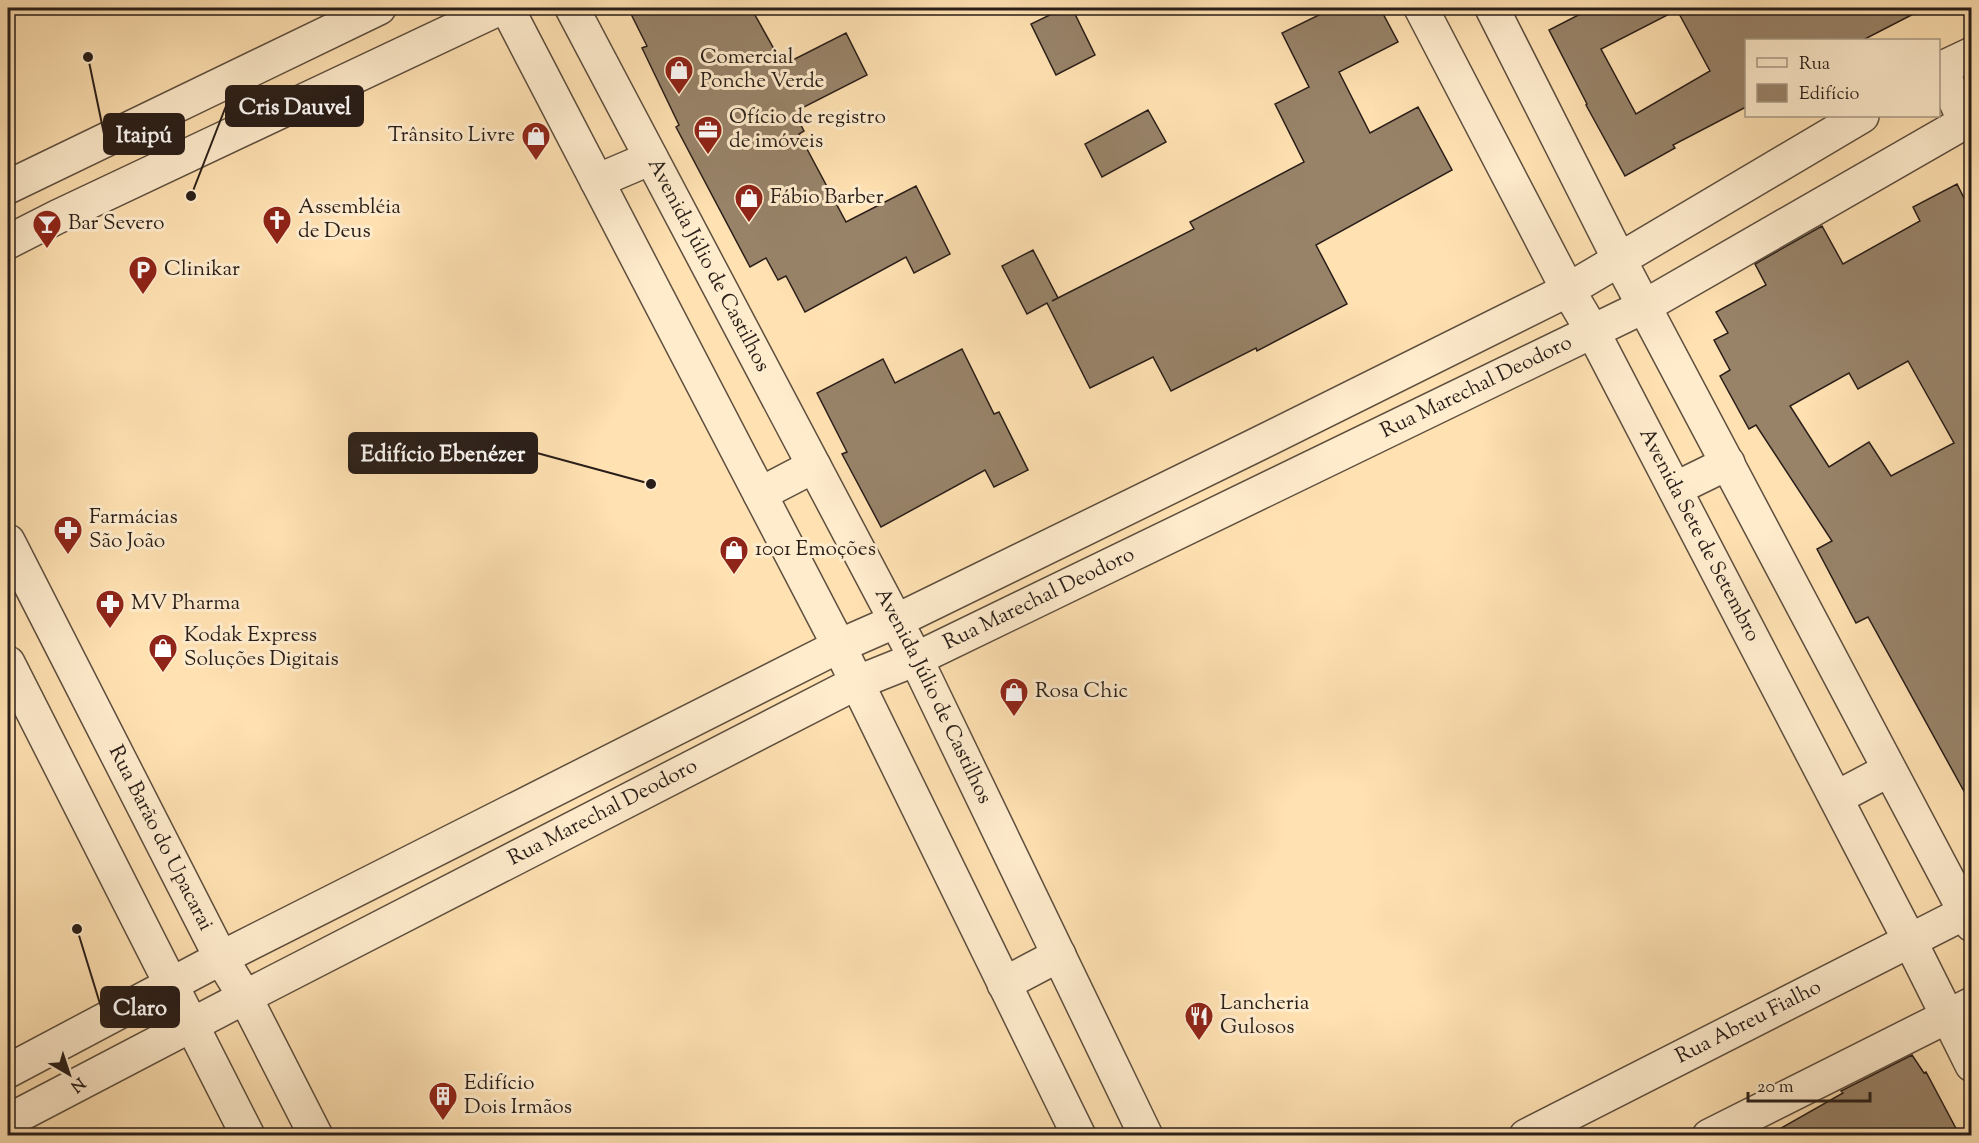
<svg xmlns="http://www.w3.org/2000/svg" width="1979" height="1143" viewBox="0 0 1979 1143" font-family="'Sorts Mill Goudy',serif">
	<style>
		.building { fill: #988369; stroke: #291e19; stroke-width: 1.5; fill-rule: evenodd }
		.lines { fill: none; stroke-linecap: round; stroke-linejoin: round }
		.minor-casing { stroke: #5e4f3f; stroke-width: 36 }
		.minor { stroke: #ffeccd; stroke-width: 33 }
		.labels { text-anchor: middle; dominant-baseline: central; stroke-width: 6; stroke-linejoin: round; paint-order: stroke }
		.poi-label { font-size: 21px; fill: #291e19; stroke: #ffeccd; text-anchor: start }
		.street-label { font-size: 21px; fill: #291e19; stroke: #ffeccd }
		.leader { fill: none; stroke: #291e19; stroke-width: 2 }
		.callout-dot { fill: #291e19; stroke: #ffeccd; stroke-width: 2 }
		.callout { fill: #291e19; stroke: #291e19; stroke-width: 2 }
		.callout-label { font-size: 22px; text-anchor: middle; font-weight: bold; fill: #fff }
	</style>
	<rect width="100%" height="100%" fill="#ffe1b2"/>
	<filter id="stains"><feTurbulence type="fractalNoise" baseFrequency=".00333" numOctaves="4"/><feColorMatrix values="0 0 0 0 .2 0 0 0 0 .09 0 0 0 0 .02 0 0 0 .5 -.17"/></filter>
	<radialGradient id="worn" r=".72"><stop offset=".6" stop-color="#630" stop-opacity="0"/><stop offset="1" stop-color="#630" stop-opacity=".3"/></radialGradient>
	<path class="building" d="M 628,8 L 751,8 L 783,65 L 846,33 L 867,75 L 794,112 L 804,131 L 799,134 L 846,222 L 916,186 L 950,254 L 914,273 L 906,257 L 805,312 L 786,276 L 778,280 L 766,258 L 750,267 L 676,127 L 679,125 L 642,48 L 647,46 Z
		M 1064,8 L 1072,8 L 1095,55 L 1056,75 L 1031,24 Z
		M 1333,8 L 1380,8 L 1398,42 L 1339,72 L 1370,133 L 1418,107 L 1452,170 L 1316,245 L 1347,304 L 1257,351 L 1256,348 L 1171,391 L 1153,357 L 1090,388 L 1047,303 L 1027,314 L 1002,266 L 1033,250 L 1058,298 L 1052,301 L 1194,229 L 1190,222 L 1304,162 L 1275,104 L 1309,87 L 1282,33 Z
		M 1592,8 L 1925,8 L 1863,40 L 1746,40 L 1746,107 L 1673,145 L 1675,148 L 1625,176 L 1586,105 L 1587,104 L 1549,30 ZM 1677,10 L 1710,71 L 1636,114 L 1601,49 Z
		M 1148,110 L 1166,142 L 1102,177 L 1085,144 Z
		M 1957,184 L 1971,212 L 1971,804 L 1868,617 L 1856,623 L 1817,549 L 1832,541 L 1756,425 L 1749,429 L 1720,376 L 1730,370 L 1714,340 L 1728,333 L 1716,312 L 1766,285 L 1755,264 L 1822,226 L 1843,264 L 1920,221 L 1913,207 ZM 1908,361 L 1954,443 L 1891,476 L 1869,442 L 1829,467 L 1790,406 L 1849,373 L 1858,389 Z
		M 962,349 L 994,414 L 999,412 L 1028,470 L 994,487 L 985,470 L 881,527 L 842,454 L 847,452 L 817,393 L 883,359 L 895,383 Z
		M 1912,1055 L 1924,1073 L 1926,1072 L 1960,1136 L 1767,1136 L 1843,1093 L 1841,1091 Z"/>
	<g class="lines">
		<g class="minor-casing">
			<g id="minor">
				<path d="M 507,8 L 839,646 L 1079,1136"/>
				<path id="s1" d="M 572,8 L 916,659 L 1146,1136"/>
				<path id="s2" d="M 1421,8 L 1568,290 L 1593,332 L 1910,941 L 1972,1065"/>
				<path d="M 1492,8 L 1619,259 L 1972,925"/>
				<path d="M 1941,69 L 1965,122"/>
				<path d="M 1938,70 L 1972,54"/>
				<path d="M 597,181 L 651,158"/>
				<path d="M 8,187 L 379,8"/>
				<path d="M 8,242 L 57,217 L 500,8"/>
				<path d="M 1675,489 L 1728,463"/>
				<path d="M 760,494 L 814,466"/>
				<path id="s3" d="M 8,541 L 221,958 L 245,997 L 316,1136"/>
				<path d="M 8,663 L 248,1136"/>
				<path d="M 1836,798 L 1889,770"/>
				<path d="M 1004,984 L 1059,955"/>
				<path d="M 8,1071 L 221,958 L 839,646 L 896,621 L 1254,446 L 1568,290 L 1862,116"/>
				<path id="s4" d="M 8,1121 L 245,997 L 856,683 L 916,659 L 1645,306 L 1972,118"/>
				<path id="s5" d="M 1526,1136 L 1972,909"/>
				<path d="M 1709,1136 L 1972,1004"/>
			</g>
		</g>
		<use href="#minor" class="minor"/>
	</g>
	<defs>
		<g id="shop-pin" transform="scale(1.5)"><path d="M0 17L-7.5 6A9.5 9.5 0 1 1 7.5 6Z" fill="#8f2418" stroke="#ffeccd"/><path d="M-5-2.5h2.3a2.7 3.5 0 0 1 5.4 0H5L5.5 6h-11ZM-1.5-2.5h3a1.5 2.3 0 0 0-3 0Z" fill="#fff"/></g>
		<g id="office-pin" transform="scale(1.5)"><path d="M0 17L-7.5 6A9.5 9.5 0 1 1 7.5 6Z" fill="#8f2418" stroke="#ffeccd"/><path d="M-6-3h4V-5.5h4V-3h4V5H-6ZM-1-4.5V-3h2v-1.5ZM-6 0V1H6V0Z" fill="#fff"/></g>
		<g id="church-pin" transform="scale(1.5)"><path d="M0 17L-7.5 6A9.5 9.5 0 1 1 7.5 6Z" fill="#8f2418" stroke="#ffeccd"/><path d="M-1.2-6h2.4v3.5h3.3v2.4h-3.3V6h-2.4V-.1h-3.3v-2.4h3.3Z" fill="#fff"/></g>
		<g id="bar-pin" transform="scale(1.5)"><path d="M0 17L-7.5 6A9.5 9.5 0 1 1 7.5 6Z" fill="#8f2418" stroke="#ffeccd"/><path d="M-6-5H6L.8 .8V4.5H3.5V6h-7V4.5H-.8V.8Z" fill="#fff"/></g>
		<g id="parking-pin" transform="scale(1.5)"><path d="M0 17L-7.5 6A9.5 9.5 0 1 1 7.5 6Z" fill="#8f2418" stroke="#ffeccd"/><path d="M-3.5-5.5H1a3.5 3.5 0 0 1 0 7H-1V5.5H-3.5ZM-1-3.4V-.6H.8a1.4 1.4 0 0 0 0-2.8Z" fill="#fff"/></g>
		<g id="pharmacy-pin" transform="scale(1.5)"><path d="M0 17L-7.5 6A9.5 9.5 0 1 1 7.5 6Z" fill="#8f2418" stroke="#ffeccd"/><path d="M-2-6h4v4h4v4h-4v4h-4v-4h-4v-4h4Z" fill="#fff"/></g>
		<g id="restaurant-pin" transform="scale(1.5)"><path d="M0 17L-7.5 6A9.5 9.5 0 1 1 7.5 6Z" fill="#8f2418" stroke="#ffeccd"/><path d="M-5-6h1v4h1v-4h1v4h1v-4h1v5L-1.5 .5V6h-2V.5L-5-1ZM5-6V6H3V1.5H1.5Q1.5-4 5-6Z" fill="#fff"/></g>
		<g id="building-pin" transform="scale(1.5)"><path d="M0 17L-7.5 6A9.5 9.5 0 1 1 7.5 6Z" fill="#8f2418" stroke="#ffeccd"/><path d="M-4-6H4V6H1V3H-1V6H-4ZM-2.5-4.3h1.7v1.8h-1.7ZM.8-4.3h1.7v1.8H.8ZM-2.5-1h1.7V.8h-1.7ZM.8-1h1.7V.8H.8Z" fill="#fff"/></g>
	</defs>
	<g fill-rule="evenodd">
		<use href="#shop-pin" x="679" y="70"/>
		<use href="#office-pin" x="708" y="130"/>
		<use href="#shop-pin" x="536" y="136"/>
		<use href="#shop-pin" x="749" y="198"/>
		<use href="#church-pin" x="277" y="220"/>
		<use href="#bar-pin" x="47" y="224"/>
		<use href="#parking-pin" x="143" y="270"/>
		<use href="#pharmacy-pin" x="68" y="530"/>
		<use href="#shop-pin" x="734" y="550"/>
		<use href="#pharmacy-pin" x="110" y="604"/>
		<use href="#shop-pin" x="163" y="648"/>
		<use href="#shop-pin" x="1014" y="692"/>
		<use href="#restaurant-pin" x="1199" y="1016"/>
		<use href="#building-pin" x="443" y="1096"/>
	</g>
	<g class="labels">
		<g class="poi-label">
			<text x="700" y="58">Comercial<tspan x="700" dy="24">Ponche Verde</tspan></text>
			<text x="729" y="118">Ofício de registro<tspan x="729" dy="24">de imóveis</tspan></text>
			<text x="515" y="136" text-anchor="end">Trânsito Livre</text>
			<text x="770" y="198">Fábio Barber</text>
			<text x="298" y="208">Assembléia<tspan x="298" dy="24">de Deus</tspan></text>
			<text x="68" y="224">Bar Severo</text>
			<text x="164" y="270">Clinikar</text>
			<text x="89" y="518">Farmácias<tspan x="89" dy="24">São João</tspan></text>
			<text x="755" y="550">1001 Emoções</text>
			<text x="131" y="604">MV Pharma</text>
			<text x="184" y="636">Kodak Express<tspan x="184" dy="24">Soluções Digitais</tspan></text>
			<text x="1035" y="692">Rosa Chic</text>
			<text x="1220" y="1004">Lancheria<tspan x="1220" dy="24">Gulosos</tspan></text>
			<text x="464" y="1084">Edifício<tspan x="464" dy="24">Dois Irmãos</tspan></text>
		</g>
		<g class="street-label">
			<text stroke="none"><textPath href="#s1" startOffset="291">Avenida Júlio de Castilhos</textPath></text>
			<text stroke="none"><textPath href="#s4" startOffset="1642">Rua Marechal Deodoro</textPath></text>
			<text stroke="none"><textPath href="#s2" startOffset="596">Avenida Sete de Setembro</textPath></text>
			<text stroke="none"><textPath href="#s4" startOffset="1156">Rua Marechal Deodoro</textPath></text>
			<text stroke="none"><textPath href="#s1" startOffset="777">Avenida Júlio de Castilhos</textPath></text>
			<text stroke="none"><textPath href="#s4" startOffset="670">Rua Marechal Deodoro</textPath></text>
			<text stroke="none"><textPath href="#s3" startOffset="334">Rua Barão do Upacarai</textPath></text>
			<text stroke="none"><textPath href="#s5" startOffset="250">Rua Abreu Fialho</textPath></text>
		</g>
	</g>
	<path class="leader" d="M191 196L226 106M88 57L104 134M651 484L537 453M77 929L101 1007"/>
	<g class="callout-dot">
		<circle cx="191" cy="196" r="6"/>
		<circle cx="88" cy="57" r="6"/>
		<circle cx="651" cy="484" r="6"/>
		<circle cx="77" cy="929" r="6"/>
	</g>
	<g class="callout">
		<rect x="226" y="86" width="137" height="40" rx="6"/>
		<rect x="104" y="114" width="80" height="40" rx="6"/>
		<rect x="349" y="433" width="188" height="40" rx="6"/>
		<rect x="101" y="987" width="78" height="40" rx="6"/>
	</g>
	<g class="callout-label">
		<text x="295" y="114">Cris Dauvel</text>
		<text x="144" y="142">Itaipú</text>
		<text x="443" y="461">Edifício Ebenézer</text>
		<text x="140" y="1015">Claro</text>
	</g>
	<rect width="1979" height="1143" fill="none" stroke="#ffe1b2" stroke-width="30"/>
	<rect x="9" y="9" width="1961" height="1125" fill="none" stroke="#291e19" stroke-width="3"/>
	<rect x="15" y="15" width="1949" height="1113" fill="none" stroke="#291e19" stroke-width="1.5"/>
	<rect x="1745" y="39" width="195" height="78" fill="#ffeccd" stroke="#a99a85" stroke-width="1.5"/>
	<rect x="1757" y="58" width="30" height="9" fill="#ffeccd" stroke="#a99a85" stroke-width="1.5"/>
	<text x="1799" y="69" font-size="18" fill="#291e19">Rua</text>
	<rect x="1757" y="84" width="30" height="18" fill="#988369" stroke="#a99a85" stroke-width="1.5"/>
	<text x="1799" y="99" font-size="18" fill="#291e19">Edifício</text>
	<g transform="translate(69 1074) rotate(141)" stroke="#ffeccd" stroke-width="4.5" paint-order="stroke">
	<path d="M0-4.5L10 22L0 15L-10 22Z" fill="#291e19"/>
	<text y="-9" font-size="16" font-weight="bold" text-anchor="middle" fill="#291e19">N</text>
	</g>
	<path d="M1748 1092v9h122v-9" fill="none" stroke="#291e19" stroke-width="3"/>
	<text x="1757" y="1092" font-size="18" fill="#291e19" stroke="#ffeccd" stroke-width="4.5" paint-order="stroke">20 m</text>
	<rect width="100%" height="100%" filter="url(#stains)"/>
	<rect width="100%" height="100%" fill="url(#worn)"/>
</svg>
